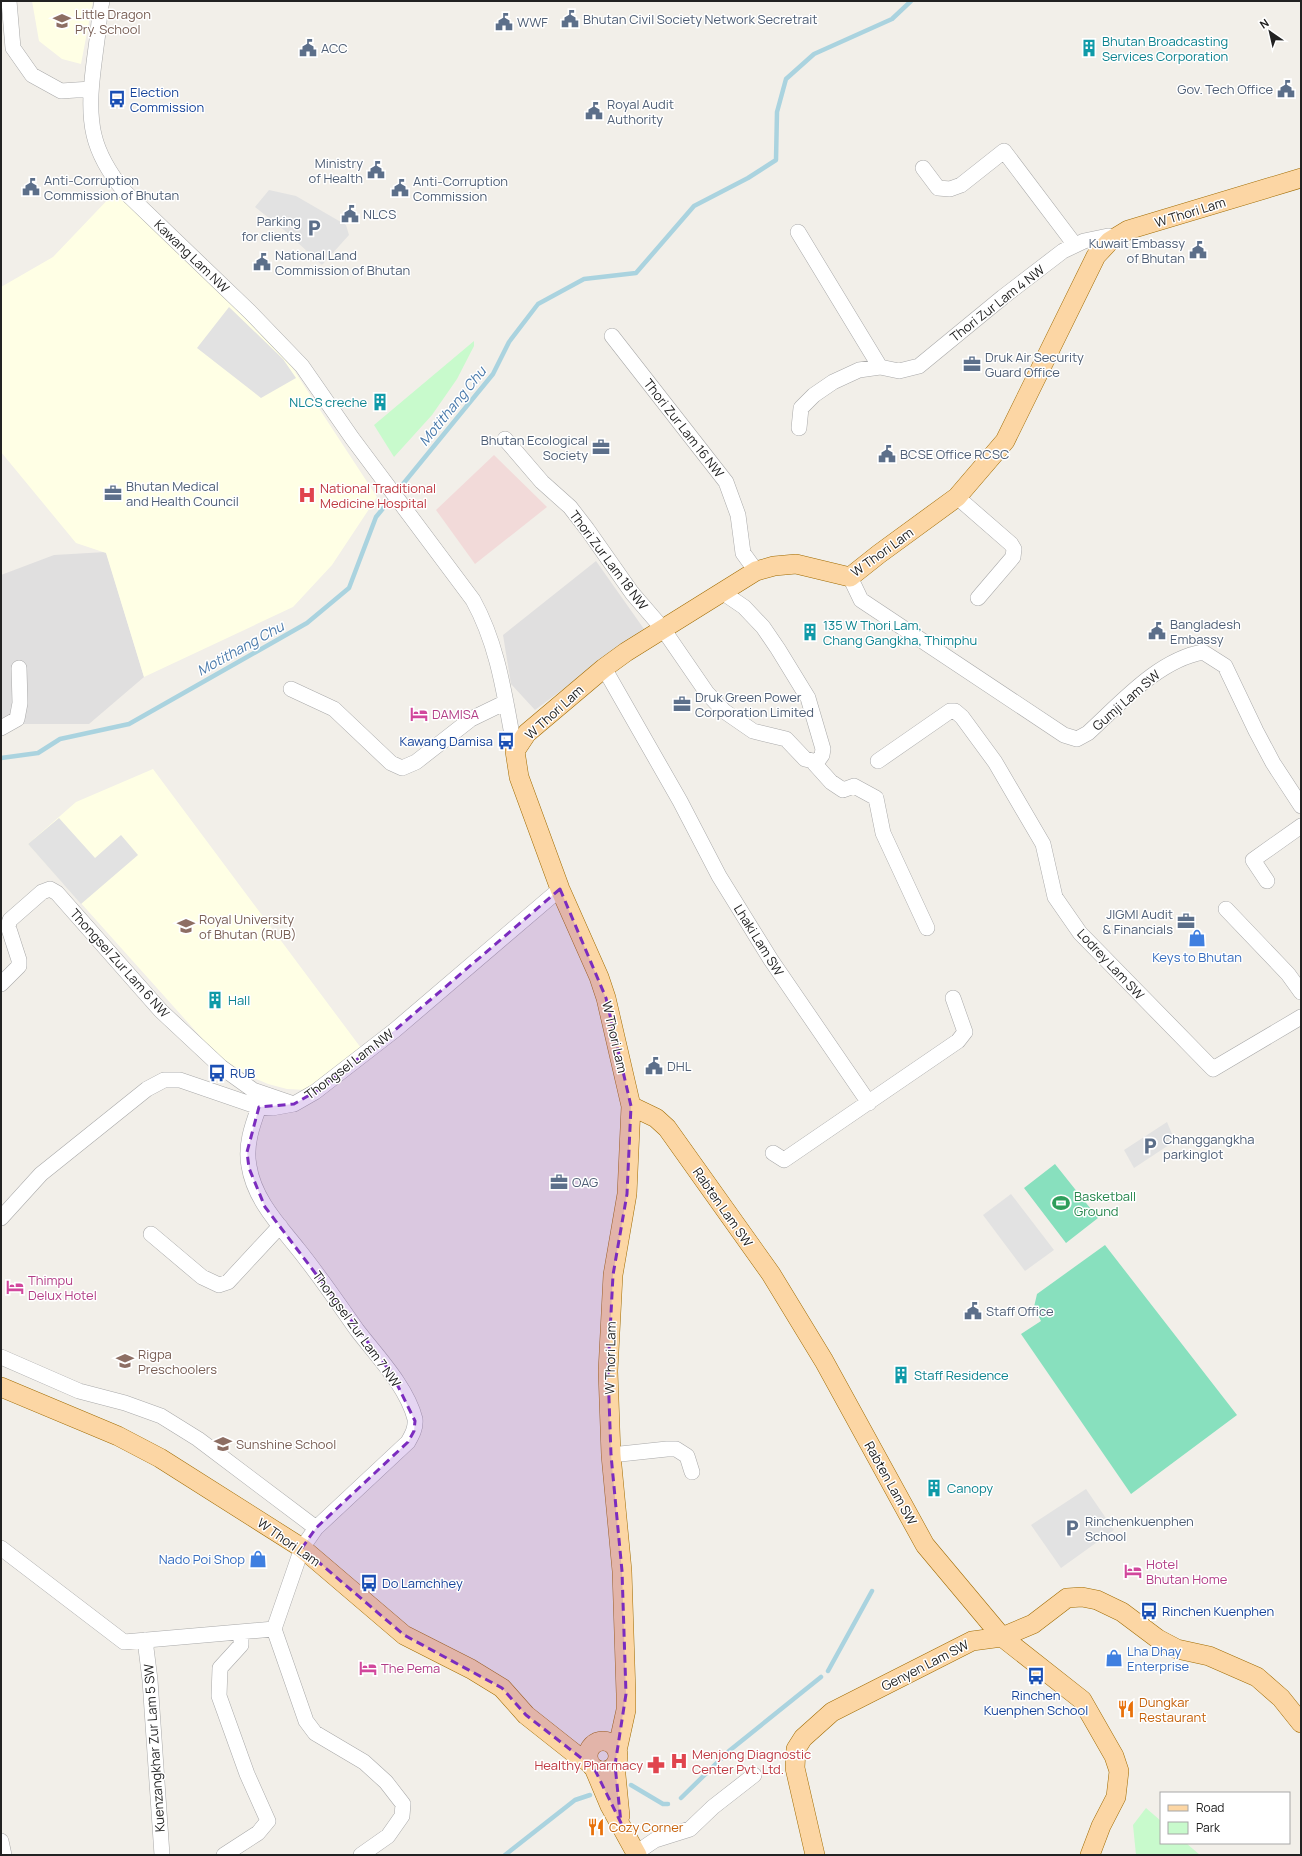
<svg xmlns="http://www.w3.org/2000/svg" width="1302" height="1856" viewBox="0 0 1302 1856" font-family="Manrope,sans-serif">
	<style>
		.residential { fill: #e0dfdf }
		.commercial { fill: #f2dad9 }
		.education { fill: #ffffe5 }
		.park { fill: #c8facc }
		.pitch { fill: #88e0be }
		.parking { fill: #e2e2e2 }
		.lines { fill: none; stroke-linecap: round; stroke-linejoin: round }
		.stream { stroke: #aad3df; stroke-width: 4.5 }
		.minor-casing { stroke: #a9a9a9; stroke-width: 16 }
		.major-casing { stroke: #a06b00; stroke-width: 20 }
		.minor { stroke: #fff; stroke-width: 15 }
		.major { stroke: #fcd6a4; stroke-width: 19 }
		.marked { fill: #7b2cbf; fill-opacity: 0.2; stroke: #7b2cbf; stroke-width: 3; stroke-dasharray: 8 5; stroke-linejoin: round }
		.labels { text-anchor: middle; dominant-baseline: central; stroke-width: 3; stroke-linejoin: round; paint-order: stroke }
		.education-label { font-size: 13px; fill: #785e54; stroke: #fff; text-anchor: start }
		.service-label { font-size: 13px; fill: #4e5e75; stroke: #fff; text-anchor: start }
		.culture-label { font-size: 13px; fill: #0d838f; stroke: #fff; text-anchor: start }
		.transit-label { font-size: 13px; fill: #164399; stroke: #fff; text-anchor: start }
		.street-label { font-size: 13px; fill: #222; stroke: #fff }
		.health-label { font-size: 13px; fill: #be3a42; stroke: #fff; text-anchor: start }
		.hotel-label { font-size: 13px; fill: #b23c85; stroke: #fff; text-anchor: start }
		.shop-label { font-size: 13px; fill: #366cbe; stroke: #fff }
		.leisure-label { font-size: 13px; fill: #27864d; stroke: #fff; text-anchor: start }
		.food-label { font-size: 13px; fill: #c56008; stroke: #fff; text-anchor: start }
		.water-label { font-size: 14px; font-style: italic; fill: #4a7aab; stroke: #fff }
	</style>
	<rect width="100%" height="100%" fill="#f2efe9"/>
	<path class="residential" d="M 106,552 L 144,677 L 89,724 L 20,724 L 1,734 L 1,575 L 54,555 Z
		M 596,561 L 644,629 L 535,710 L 511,684 L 503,635 Z"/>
	<path class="commercial" d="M 494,455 L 547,507 L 475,564 L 436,510 Z"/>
	<path class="education" d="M 32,1 L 93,1 L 81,64 L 62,59 L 39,41 Z
		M 115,192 L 286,358 L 377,497 L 332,565 L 293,607 L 144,677 L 106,553 L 76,543 L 1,452 L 1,287 L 53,257 Z
		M 153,769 L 361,1048 L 306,1090 L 287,1089 L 268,1084 L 245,1074 L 227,1062 L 208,1045 L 28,844 L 76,802 Z"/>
	<path class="park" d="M 474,341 L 474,346 L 457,379 L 432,415 L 394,457 L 374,425 Z
		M 1146,1808 L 1161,1821 L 1161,1843 L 1186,1843 L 1200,1855 L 1136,1855 L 1133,1825 Z"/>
	<path class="pitch" d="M 1055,1164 L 1098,1218 L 1066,1243 L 1024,1188 Z
		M 1105,1245 L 1237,1415 L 1131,1494 L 1021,1334 L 1041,1321 L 1034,1307 L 1037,1294 Z"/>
	<path class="parking" d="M 269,190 L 296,196 L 346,225 L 349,235 L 322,265 L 284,230 L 255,207 Z
		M 229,307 L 283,359 L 296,378 L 261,398 L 197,348 Z
		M 59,818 L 95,858 L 121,835 L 138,855 L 81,904 L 28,844 Z
		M 1167,1122 L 1175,1141 L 1134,1168 L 1124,1150 Z
		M 1011,1194 L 1054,1250 L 1025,1271 L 983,1215 Z
		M 1086,1489 L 1114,1530 L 1061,1568 L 1031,1525 Z"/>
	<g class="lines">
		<path class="stream" d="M 1,758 L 38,753 L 60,739 L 129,724 L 307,623 L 349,588 L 376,517 L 493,374 L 509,342 L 538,304 L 584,279 L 636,273 L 694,206 L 748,178 L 776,160 L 777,112 L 786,79 L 814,54 L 892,19 L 911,1
			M 828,1671 L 872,1591
			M 631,1785 L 663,1804 L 668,1804
			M 681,1798 L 729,1751 L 821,1677
			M 505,1855 L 575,1800 L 590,1795"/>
		<g class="minor-casing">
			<path id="minor" d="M 9,1 L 13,48 L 32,75 L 61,91 L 91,89
				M 102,1 C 99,14 99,27 97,40 C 93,71 87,105 94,135 C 99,156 111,175 124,191 L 250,312 L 302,366 L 352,438 L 473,600 C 499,647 505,699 515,751
				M 923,168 L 938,188 L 950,189 L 961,185 L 1004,151 L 1075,245
				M 798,232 L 880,367
				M 612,336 L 726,482 L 738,515 L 743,553 L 756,571
				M 799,428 L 801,408 L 814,395 L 833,382 L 859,370 L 880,367 L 899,371 L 919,366 L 1003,297 L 1063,251 L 1084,241 L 1108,236 L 1117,237
				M 505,439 L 542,482 L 570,507 L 587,529 L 632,593 L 663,629 L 707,693 L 724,711 L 753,731 L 786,739 L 805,759 L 817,762 L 822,755 L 823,749 L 808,698 L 778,649 L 763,627 L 744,607 L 722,592
				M 957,497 L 1011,544 L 1014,549 L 1013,557 L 978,598
				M 850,577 L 861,600 L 1064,735 L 1077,739 L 1088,733 C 1121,703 1158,660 1203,652 L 1225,666 L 1256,731 L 1273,763 L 1301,806
				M 604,668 L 680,801 L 719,876 L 771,960 L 869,1103
				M 291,689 L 334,709 L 391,763 L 402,768 L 416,762 L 471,719 L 506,702
				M 1,728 L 17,719 L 20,703 L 19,668
				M 878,761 L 950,711 L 955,711 L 962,717 L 995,762 L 1043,844 L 1055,897 L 1080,933 L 1213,1069 L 1301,1017
				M 813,762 L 831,782 L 843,790 L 854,786 L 876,798 L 883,833 L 927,928
				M 1267,881 L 1253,860 L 1301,826
				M 1226,909 L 1288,974 L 1301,992
				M 1,984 L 19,966 L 19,960 L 8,926 L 10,920 L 42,892 L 50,889 L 57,893 L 161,1011 L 221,1067 L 253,1090 L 294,1104
				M 773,1153 L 784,1160 L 958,1041 L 965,1032 L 953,998
				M 1,1218 L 41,1174 L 147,1089 L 164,1080 L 180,1080 L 259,1107 L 272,1108 L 294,1104 L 315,1092 L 395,1030 L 560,889
				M 151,1234 L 202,1277 L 219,1285 L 228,1282 L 280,1226
				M 1,1357 L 79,1391 L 125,1403 L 161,1416 L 198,1439 L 316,1528
				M 611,1455 L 667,1449 L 676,1449 L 687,1456 L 692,1472
				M 1,1548 L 124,1642 L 274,1629 L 302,1548 L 316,1528 L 408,1442 C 412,1435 416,1428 415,1419 C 407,1387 377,1356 357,1330 C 338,1303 319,1275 298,1249 C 279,1225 254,1199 249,1166 C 245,1146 252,1126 259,1107
				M 274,1629 L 306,1721 L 315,1733 L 364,1762 L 386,1782 L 403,1804 L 402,1816 L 388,1836 L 361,1855
				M 145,1640 L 150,1680 L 162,1855
				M 1,1841 L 4,1855
				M 636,1853 L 655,1840 L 690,1829 L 713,1807 L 754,1775
				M 224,1855 L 258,1833 L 268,1821 L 247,1774 L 219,1696 L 220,1668 L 241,1645 L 241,1632"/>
		</g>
		<g class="major-casing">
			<path id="major" d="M 631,1106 L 656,1118 L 667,1128 L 771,1274 L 824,1361 L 925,1545 L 1002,1637 L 1082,1700 L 1114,1756 L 1119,1771 L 1116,1797 L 1101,1826 L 1090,1855
				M 1,1387 L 118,1436 L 160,1458 L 302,1548 L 404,1635 L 471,1669 L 502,1688 L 526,1715 L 574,1753 L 590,1763
				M588 1756a15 15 0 1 1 30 0a15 15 0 1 1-30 0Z
				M 617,1751 L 626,1710 L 626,1694 L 622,1571 L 611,1455 L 608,1371 L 613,1275 L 627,1194 L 631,1106 L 606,998 L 599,977 L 560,889 L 519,777 L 515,751 L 527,733 L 604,668 L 626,652 L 756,571 L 774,566 L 796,564 L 850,577 L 879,554 L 957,497 L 1005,441 L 1096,256 L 1110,241 L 1128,230 L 1301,178
				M 615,1765 L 620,1816
				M 594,1768 L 610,1806 L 637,1855
				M 815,1855 L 795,1768 L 796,1749 L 803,1738 L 832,1712 L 972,1641 L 1002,1637 L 1033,1624 L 1067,1598 L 1082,1597 L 1097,1600 L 1122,1612 L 1158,1639 L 1177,1649 L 1209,1656 L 1257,1677 L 1281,1698 L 1301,1723"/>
		</g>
		<use href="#minor" class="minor"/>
		<use href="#major" class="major"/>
	</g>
	<path class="marked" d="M 560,889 L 606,998 L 631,1106 L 627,1194 L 613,1275 L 608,1371 L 611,1455 L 622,1571 L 626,1694 L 615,1765 L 621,1823 L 594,1768 L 526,1715 L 502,1688 L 404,1635 L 302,1548 L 316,1528 L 408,1442 L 414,1431 L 415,1421 L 392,1374 L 265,1207 L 249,1168 L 247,1152 L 259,1107 L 294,1104 L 315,1092 L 395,1030 Z"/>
	<defs>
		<g id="civic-bare" transform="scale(1.38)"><path d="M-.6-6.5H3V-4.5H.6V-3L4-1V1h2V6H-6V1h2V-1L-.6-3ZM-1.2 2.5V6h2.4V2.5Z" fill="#5c6f8a" stroke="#fff" stroke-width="2.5" paint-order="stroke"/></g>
		<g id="school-bare" transform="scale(1.38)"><path d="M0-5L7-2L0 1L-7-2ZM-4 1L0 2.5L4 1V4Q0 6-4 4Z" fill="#8d6e63" stroke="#fff" stroke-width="2.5" paint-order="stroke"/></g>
		<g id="building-bare" transform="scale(1.38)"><path d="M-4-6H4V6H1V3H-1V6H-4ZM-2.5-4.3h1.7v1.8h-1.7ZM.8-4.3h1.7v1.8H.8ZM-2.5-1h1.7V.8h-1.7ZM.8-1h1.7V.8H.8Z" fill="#0f9aa8" stroke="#fff" stroke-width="2.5" paint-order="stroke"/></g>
		<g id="bus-bare" transform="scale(1.38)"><path d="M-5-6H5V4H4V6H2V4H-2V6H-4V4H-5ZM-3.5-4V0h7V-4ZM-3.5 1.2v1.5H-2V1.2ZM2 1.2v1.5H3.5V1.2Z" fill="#1a4fb4" stroke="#fff" stroke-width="2.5" paint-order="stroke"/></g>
		<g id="parking-bare" transform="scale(1.38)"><path d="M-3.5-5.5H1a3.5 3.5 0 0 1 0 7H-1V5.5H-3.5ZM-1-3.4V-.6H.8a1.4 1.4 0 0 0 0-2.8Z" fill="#5c6f8a" stroke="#fff" stroke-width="2.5" paint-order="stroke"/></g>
		<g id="office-bare" transform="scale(1.38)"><path d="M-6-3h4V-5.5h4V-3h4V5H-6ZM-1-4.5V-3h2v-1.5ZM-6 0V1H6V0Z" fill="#5c6f8a" stroke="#fff" stroke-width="2.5" paint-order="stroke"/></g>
		<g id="hospital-bare" transform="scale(1.38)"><path d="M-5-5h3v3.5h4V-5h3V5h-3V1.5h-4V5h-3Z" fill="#e0444e" stroke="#fff" stroke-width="2.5" paint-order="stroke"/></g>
		<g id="hotel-bare" transform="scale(1.38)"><path d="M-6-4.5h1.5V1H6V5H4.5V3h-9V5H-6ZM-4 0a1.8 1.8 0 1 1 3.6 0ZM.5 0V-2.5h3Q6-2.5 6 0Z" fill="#d1479c" stroke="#fff" stroke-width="2.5" paint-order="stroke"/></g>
		<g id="university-bare" transform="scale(1.38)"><path d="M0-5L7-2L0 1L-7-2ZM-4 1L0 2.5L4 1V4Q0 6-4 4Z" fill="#8d6e63" stroke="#fff" stroke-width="2.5" paint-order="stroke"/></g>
		<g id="shop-bare" transform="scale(1.38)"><path d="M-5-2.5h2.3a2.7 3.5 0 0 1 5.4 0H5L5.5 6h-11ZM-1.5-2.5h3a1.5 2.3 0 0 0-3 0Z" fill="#3f7fe0" stroke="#fff" stroke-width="2.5" paint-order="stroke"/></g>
		<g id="stadium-bare" transform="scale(1.38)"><path d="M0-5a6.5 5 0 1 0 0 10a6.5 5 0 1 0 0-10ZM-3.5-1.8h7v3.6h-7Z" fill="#2e9e5b" stroke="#fff" stroke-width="2.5" paint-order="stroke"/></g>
		<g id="restaurant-bare" transform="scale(1.38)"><path d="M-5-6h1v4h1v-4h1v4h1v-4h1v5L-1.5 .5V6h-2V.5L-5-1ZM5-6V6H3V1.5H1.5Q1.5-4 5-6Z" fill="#e8710a" stroke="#fff" stroke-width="2.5" paint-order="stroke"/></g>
		<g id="pharmacy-bare" transform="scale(1.38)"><path d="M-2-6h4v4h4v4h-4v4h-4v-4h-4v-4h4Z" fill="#e0444e" stroke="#fff" stroke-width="2.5" paint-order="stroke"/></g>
	</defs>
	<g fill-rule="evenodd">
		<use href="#civic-bare" x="570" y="19"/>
		<use href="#school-bare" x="62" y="21"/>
		<use href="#civic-bare" x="504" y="22"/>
		<use href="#civic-bare" x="308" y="48"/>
		<use href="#building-bare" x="1089" y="48"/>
		<use href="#civic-bare" x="1286" y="89"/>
		<use href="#bus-bare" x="117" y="99"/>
		<use href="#civic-bare" x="594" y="111"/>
		<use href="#civic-bare" x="376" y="170"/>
		<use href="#civic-bare" x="31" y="187"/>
		<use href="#civic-bare" x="400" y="188"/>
		<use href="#civic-bare" x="350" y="214"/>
		<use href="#parking-bare" x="314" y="228"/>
		<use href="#civic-bare" x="1198" y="250"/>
		<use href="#civic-bare" x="262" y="262"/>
		<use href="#office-bare" x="972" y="364"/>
		<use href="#building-bare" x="380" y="402"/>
		<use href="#office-bare" x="601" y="447"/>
		<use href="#civic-bare" x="887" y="454"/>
		<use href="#office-bare" x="113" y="493"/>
		<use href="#hospital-bare" x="307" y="495"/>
		<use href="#civic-bare" x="1157" y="631"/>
		<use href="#building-bare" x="810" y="632"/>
		<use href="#office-bare" x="682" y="704"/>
		<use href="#hotel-bare" x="419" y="714"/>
		<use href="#bus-bare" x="506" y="741"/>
		<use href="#office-bare" x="1186" y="921"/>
		<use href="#university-bare" x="186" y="926"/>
		<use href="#shop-bare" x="1197" y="938"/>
		<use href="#building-bare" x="215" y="1000"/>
		<use href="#civic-bare" x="654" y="1066"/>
		<use href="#bus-bare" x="217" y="1073"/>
		<use href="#parking-bare" x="1150" y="1146"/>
		<use href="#office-bare" x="559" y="1182"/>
		<use href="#stadium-bare" x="1061" y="1203"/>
		<use href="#hotel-bare" x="15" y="1287"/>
		<use href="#civic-bare" x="973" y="1311"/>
		<use href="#school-bare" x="125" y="1361"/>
		<use href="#building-bare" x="901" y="1375"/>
		<use href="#school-bare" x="223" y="1444"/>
		<use href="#building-bare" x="934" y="1488"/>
		<use href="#parking-bare" x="1072" y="1528"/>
		<use href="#shop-bare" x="258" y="1559"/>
		<use href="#hotel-bare" x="1133" y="1571"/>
		<use href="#bus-bare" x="369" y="1583"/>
		<use href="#bus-bare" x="1149" y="1611"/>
		<use href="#shop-bare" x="1114" y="1658"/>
		<use href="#hotel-bare" x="368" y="1668"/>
		<use href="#bus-bare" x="1036" y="1676"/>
		<use href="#restaurant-bare" x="1126" y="1709"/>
		<use href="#hospital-bare" x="679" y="1761"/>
		<use href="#pharmacy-bare" x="656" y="1765"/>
		<use href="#restaurant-bare" x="596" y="1827"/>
	</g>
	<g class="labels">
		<g class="education-label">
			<text x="75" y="14">Little Dragon<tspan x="75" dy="15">Pry. School</tspan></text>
			<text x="199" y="919">Royal University<tspan x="199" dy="15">of Bhutan (RUB)</tspan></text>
			<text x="138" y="1354">Rigpa<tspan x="138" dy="15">Preschoolers</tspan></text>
			<text x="236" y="1444">Sunshine School</text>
		</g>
		<g class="service-label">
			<text x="583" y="19">Bhutan Civil Society Network Secretrait</text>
			<text x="517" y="22">WWF</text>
			<text x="321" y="48">ACC</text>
			<text x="1273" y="89" text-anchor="end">Gov. Tech Office</text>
			<text x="607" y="104">Royal Audit<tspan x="607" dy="15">Authority</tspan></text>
			<text x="363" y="163" text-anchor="end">Ministry<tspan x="363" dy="15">of Health</tspan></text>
			<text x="44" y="180">Anti-Corruption<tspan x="44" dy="15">Commission of Bhutan</tspan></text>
			<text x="413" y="181">Anti-Corruption<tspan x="413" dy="15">Commission</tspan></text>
			<text x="363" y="214">NLCS</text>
			<text x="301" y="221" text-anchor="end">Parking<tspan x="301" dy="15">for clients</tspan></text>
			<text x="1185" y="243" text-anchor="end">Kuwait Embassy<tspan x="1185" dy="15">of Bhutan</tspan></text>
			<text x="275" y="255">National Land<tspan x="275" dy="15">Commission of Bhutan</tspan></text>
			<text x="985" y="357">Druk Air Security<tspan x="985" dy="15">Guard Office</tspan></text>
			<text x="588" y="440" text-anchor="end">Bhutan Ecological<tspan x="588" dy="15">Society</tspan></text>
			<text x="900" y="454">BCSE Office RCSC</text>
			<text x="126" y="486">Bhutan Medical<tspan x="126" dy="15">and Health Council</tspan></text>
			<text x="1170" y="624">Bangladesh<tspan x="1170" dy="15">Embassy</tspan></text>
			<text x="695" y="697">Druk Green Power<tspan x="695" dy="15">Corporation Limited</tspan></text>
			<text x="1173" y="914" text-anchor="end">JIGMI Audit<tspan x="1173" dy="15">&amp; Financials</tspan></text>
			<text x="667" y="1066">DHL</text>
			<text x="1163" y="1139">Changgangkha<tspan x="1163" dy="15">parkinglot</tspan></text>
			<text x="572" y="1182">OAG</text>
			<text x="986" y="1311">Staff Office</text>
			<text x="1085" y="1521">Rinchenkuenphen<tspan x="1085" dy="15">School</tspan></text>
		</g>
		<g class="culture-label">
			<text x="1102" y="41">Bhutan Broadcasting<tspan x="1102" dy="15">Services Corporation</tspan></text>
			<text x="367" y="402" text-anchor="end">NLCS creche</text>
			<text x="823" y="625">135 W Thori Lam,<tspan x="823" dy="15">Chang Gangkha, Thimphu</tspan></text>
			<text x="228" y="1000">Hall</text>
			<text x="914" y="1375">Staff Residence</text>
			<text x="947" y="1488">Canopy</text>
		</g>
		<g class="transit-label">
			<text x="130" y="92">Election<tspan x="130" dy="15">Commission</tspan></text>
			<text x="493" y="741" text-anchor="end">Kawang Damisa</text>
			<text x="230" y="1073">RUB</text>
			<text x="382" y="1583">Do Lamchhey</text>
			<text x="1162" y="1611">Rinchen Kuenphen</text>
			<text x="1036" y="1695" text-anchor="middle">Rinchen<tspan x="1036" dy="15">Kuenphen School</tspan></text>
		</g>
		<g class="street-label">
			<text transform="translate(1190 212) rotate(-17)">W Thori Lam</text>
			<text transform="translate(192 256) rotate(44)">Kawang Lam NW</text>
			<text transform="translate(997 303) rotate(-38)">Thori Zur Lam 4 NW</text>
			<text transform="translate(684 428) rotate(52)">Thori Zur Lam 16 NW</text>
			<text transform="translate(882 552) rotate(-36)">W Thori Lam</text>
			<text transform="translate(609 560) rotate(53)">Thori Zur Lam 18 NW</text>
			<text transform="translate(1126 700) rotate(-41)">Gumji Lam SW</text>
			<text transform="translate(554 712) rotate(-42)">W Thori Lam</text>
			<text transform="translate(759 940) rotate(58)">Lhaki Lam SW</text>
			<text transform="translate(120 963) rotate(48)">Thongsel Zur Lam 6 NW</text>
			<text transform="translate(1111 964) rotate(47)">Lodrey Lam SW</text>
			<text transform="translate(615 1037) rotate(77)">W Thori Lam</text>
			<text transform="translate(349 1064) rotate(-37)">Thongsel Lam NW</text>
			<text transform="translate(723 1207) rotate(55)">Rabten Lam SW</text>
			<text transform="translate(357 1329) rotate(54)">Thongsel Zur Lam 7 NW</text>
			<text transform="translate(610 1358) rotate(-89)">W Thori Lam</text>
			<text transform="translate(891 1483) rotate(61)">Rabten Lam SW</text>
			<text transform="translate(289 1542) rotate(35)">W Thori Lam</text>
			<text transform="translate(925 1665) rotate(-27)">Genyen Lam SW</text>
			<text transform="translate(154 1748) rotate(-94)">Kuenzangkhar Zur Lam 5 SW</text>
		</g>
		<g class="health-label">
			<text x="320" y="488">National Traditional<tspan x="320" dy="15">Medicine Hospital</tspan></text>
			<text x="692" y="1754">Menjong Diagnostic<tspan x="692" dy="15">Center Pvt. Ltd.</tspan></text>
			<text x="643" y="1765" text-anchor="end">Healthy Pharmacy</text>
		</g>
		<g class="hotel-label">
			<text x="432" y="714">DAMISA</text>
			<text x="28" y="1280">Thimpu<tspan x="28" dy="15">Delux Hotel</tspan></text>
			<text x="1146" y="1564">Hotel<tspan x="1146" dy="15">Bhutan Home</tspan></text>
			<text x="381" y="1668">The Pema</text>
		</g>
		<g class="shop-label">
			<text x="1197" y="957">Keys to Bhutan</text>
			<text x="245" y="1559" text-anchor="end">Nado Poi Shop</text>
			<text x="1127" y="1651" text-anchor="start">Lha Dhay<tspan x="1127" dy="15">Enterprise</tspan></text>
		</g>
		<g class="leisure-label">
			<text x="1074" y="1196">Basketball<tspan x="1074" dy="15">Ground</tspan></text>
		</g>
		<g class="food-label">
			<text x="1139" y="1702">Dungkar<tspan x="1139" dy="15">Restaurant</tspan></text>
			<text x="609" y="1827">Cozy Corner</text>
		</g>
		<g class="water-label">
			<text transform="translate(452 406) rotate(-51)">Motithang Chu</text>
			<text transform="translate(240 648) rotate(-29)">Motithang Chu</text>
		</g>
	</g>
	<rect width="1302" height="1856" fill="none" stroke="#222222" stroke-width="4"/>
	<rect x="1160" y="1792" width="130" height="52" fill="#ffffff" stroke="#a7a7a7"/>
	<rect x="1168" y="1805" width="20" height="6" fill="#fcd6a4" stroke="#a7a7a7"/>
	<text x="1196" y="1812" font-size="12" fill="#222222">Road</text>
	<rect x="1168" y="1822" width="20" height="12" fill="#c8facc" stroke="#a7a7a7"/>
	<text x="1196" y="1832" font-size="12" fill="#222222">Park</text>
	<g transform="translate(1270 32) rotate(326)" stroke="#ffffff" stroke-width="3" paint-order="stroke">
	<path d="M0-3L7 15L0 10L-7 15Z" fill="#222222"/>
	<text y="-6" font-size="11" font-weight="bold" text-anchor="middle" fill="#222222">N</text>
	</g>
</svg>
